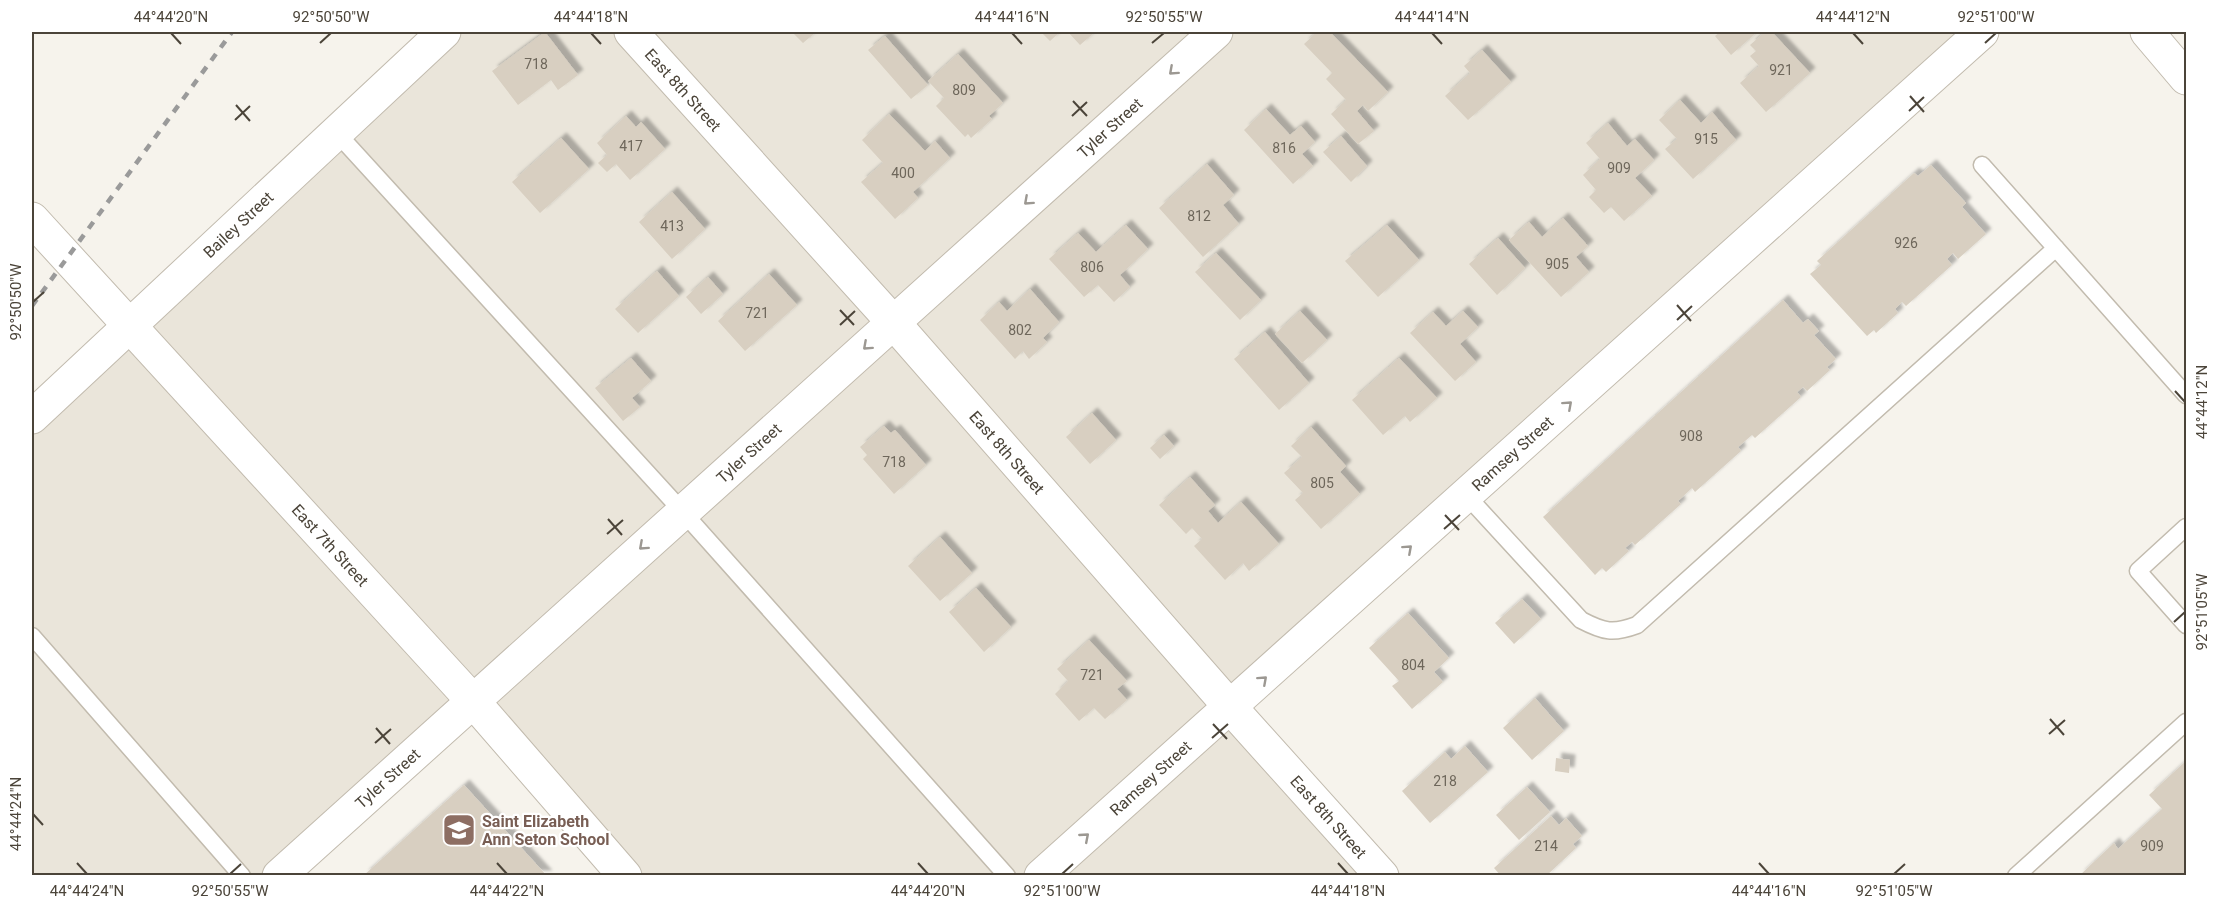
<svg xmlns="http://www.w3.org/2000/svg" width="2218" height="907" viewBox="0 0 2218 907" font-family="Roboto,sans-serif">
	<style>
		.residential { fill: #eae5da }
		.building { fill: #d8cfc1; filter: url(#shadow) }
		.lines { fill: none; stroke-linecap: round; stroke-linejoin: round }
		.service-casing { stroke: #c2bbae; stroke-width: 19 }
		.minor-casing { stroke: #c2bbae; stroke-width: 35 }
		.tertiary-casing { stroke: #c2bbae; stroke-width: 35 }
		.service { stroke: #fff; stroke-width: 16 }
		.minor { stroke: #fff; stroke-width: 33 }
		.tertiary { stroke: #fff; stroke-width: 33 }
		.rail { stroke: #9a9a9a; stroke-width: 4.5; stroke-dasharray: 8 8; stroke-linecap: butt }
		.oneway { stroke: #9c9892 }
		.ticks { fill: none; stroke: #4b4439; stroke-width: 2 }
		.labels { text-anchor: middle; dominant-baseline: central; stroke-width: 4.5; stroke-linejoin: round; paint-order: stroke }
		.number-label { font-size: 14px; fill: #6e675b }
		.street-label { font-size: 16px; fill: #4b4439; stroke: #fff }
		.education-label { font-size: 16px; font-weight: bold; fill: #785e54; stroke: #fff; text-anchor: start }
		.neatline { fill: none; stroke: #4b4439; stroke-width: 2 }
		.ticks-label { font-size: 15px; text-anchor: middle; fill: #4b4439 }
	</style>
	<defs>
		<filter id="shadow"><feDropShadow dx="5.5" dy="-5.5" stdDeviation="1.5" flood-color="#0004"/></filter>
	</defs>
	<rect width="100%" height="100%" fill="#f6f3ec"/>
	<path class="residential" d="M 444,32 L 1982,32 L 1231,708 L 1382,875 L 625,875 L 473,702 L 279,875 L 32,876 L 32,417 Z"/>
	<path class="building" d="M 545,32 L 578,75 L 558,90 L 551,80 L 518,105 L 492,71 Z
		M 792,32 L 816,32 L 803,43 Z
		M 1041,32 L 1060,32 L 1050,41 Z
		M 1068,32 L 1095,32 L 1080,45 Z
		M 1317,32 L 1330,32 L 1388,92 L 1368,111 L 1363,105 L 1357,111 L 1374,131 L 1358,144 L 1331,114 L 1346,100 L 1326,79 L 1332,73 L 1304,44 Z
		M 1720,32 L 1757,32 L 1731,55 L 1715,36 Z
		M 1765,32 L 1772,32 L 1810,73 L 1766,112 L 1740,83 L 1759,66 L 1750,56 L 1756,51 L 1750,45 Z
		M 885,36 L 928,85 L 911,99 L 868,50 Z
		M 1482,50 L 1511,82 L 1468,120 L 1445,96 L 1470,73 L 1464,66 Z
		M 958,54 L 1003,103 L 989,116 L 992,119 L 971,138 L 968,134 L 965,137 L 936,106 L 944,98 L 928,81 Z
		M 1680,100 L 1701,123 L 1712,112 L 1736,140 L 1693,179 L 1665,149 L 1677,139 L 1659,120 Z
		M 1266,109 L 1290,135 L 1301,126 L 1315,142 L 1302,154 L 1313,166 L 1293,184 L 1244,130 Z
		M 889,114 L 925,151 L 935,141 L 950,158 L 913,192 L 918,198 L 895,219 L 861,182 L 883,163 L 862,140 Z
		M 626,116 L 636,127 L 641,122 L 665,149 L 630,180 L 616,164 L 607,172 L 598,163 L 607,155 L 597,143 Z
		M 1608,123 L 1627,146 L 1635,139 L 1654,160 L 1635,178 L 1652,196 L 1624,221 L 1611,207 L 1604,213 L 1589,197 L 1596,190 L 1583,175 L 1600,159 L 1586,143 Z
		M 1341,136 L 1367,166 L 1351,182 L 1323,152 Z
		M 561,138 L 589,169 L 540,213 L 512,182 Z
		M 1207,164 L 1234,195 L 1223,205 L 1239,224 L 1203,257 L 1159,208 Z
		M 1931,165 L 1966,203 L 1962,207 L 1986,234 L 1958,259 L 1953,253 L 1947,259 L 1952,265 L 1906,306 L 1902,302 L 1895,309 L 1898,313 L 1876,333 L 1874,330 L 1867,336 L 1810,274 L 1821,265 L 1817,261 L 1914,173 L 1918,176 Z
		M 672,192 L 705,229 L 672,259 L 639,222 Z
		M 1563,218 L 1588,246 L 1576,257 L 1589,272 L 1561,297 L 1509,240 L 1529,222 L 1542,237 Z
		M 1126,225 L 1148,249 L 1120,275 L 1130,287 L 1114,302 L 1098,285 L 1084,297 L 1049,259 L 1078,233 L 1096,252 Z
		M 1387,225 L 1419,260 L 1378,297 L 1345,261 Z
		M 1498,238 L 1525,268 L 1497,295 L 1469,264 Z
		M 1216,253 L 1261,300 L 1240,320 L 1195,272 Z
		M 657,271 L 679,296 L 638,333 L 615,309 Z
		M 769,274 L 797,305 L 745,351 L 718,321 Z
		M 708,277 L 723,294 L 701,314 L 686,297 Z
		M 1030,289 L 1059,322 L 1043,338 L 1047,342 L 1029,359 L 1023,351 L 1015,359 L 980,320 L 999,302 L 1007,311 Z
		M 1783,300 L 1803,323 L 1808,319 L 1819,331 L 1814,335 L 1836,359 L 1827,367 L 1830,370 L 1807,391 L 1803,387 L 1797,392 L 1801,397 L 1755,438 L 1752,435 L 1738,447 L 1741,451 L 1695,492 L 1692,488 L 1678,501 L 1681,504 L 1635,545 L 1632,542 L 1625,548 L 1629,551 L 1606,572 L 1602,568 L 1595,575 L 1543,517 Z
		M 1300,311 L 1327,340 L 1302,363 L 1275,334 Z
		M 1463,311 L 1478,327 L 1460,344 L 1476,362 L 1455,381 L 1410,333 L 1433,312 L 1446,326 Z
		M 1265,332 L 1309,383 L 1279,410 L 1234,359 Z
		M 631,358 L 651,381 L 632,398 L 640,407 L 623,421 L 595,388 Z
		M 1399,358 L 1437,398 L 1410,422 L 1405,416 L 1383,435 L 1352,400 Z
		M 1092,413 L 1116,440 L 1090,464 L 1066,437 Z
		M 884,426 L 891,433 L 895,430 L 926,465 L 894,494 L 863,459 L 867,455 L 860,447 Z
		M 1311,427 L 1346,466 L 1340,472 L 1360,494 L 1321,529 L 1295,500 L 1303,493 L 1284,473 L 1302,457 L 1291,446 Z
		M 1164,435 L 1174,446 L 1160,459 L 1150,448 Z
		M 1190,477 L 1215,505 L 1208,511 L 1218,523 L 1241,502 L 1279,544 L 1249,571 L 1243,563 L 1225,580 L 1194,546 L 1202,539 L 1192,528 L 1186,534 L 1159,505 Z
		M 940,537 L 972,573 L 940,601 L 908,566 Z
		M 976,588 L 1011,627 L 984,652 L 949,612 Z
		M 1522,599 L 1541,619 L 1514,644 L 1495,623 Z
		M 1408,613 L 1449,658 L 1434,672 L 1443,682 L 1412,709 L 1392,686 L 1399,681 L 1369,648 Z
		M 1089,640 L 1127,681 L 1117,689 L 1127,700 L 1105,719 L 1094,708 L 1079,721 L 1055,694 L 1068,681 L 1057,669 Z
		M 1535,698 L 1564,731 L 1532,760 L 1503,728 Z
		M 1465,746 L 1488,772 L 1430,823 L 1402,791 L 1445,752 L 1451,759 Z
		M 1556,758 L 1570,760 L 1569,773 L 1555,771 Z
		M 2186,761 L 2186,876 L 2079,876 L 2114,843 L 2118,849 L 2162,809 L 2149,795 Z
		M 464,785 L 547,876 L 363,876 Z
		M 1527,787 L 1550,812 L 1519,840 L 1496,815 Z
		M 1551,816 L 1559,825 L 1566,818 L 1582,836 L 1573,844 L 1576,848 L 1546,876 L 1501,876 L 1494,868 Z"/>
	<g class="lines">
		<g class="service-casing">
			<path id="service" d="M 335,131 L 682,511 L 1007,876
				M 1982,165 L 2186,395
				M 1467,496 L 1581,620 C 1604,632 1613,634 1637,625 L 2056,248
				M 2186,527 L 2138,571 L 2186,625
				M 32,636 L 242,876
				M 2016,876 L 2186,722"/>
		</g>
		<g class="minor-casing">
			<g id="minor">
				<path id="s1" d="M 631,32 L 893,322 L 1231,708 L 1382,876"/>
				<path id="s2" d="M 32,219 L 473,701 L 625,876"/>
				<path id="s3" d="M 32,417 L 444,32"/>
				<path id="s4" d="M 279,876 L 1216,32"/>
				<path id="s5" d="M 1041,876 L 1982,32"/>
			</g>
		</g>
		<g class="tertiary-casing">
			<path id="tertiary" d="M 2147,32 L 2186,78"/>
		</g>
		<use href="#service" class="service"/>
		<use href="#minor" class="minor"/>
		<use href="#tertiary" class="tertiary"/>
		<path class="rail" d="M 32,306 L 232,32"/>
	</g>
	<defs><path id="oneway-chevron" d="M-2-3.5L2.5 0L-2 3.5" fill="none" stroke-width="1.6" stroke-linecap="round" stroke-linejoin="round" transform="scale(1.5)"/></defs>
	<g class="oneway">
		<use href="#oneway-chevron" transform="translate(1173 71) rotate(138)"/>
		<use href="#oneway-chevron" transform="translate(1028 201) rotate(138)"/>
		<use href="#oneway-chevron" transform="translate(867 346) rotate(138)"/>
		<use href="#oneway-chevron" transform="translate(1568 405) rotate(-42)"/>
		<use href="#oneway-chevron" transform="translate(643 546) rotate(138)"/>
		<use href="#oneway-chevron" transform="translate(1408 549) rotate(-42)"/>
		<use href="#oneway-chevron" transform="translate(1263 680) rotate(-42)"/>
		<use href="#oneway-chevron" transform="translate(1085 837) rotate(-41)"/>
	</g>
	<path class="ticks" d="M 171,33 L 181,44M 591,33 L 601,44M 1012,33 L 1022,44M 1432,33 L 1442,44M 1853,33 L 1863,44M 320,43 L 331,33M 1152,43 L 1164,33M 1985,43 L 1996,33M 1910,96 L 1924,112M 1073,101 L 1087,116M 236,105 L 250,121M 1909,111 L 1924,97M 1072,116 L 1087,102M 235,120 L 250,106M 33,302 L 44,292M 1677,305 L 1691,321M 840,310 L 854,325M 1677,320 L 1692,306M 840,325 L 855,311M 2175,391 L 2185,402M 1445,515 L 1459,530M 608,519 L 622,535M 1444,529 L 1460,515M 607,534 L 623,520M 2174,622 L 2185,612M 2050,719 L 2064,735M 1213,724 L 1227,739M 376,728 L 390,744M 2049,734 L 2065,720M 1212,738 L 1228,724M 375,743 L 391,729M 33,814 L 43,825M 77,863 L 87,874M 497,863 L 507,874M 918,863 L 928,874M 1338,863 L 1348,874M 1759,863 L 1769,874M 230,874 L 241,864M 1062,874 L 1073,864M 1894,874 L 1905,864"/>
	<defs>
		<g id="school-square" transform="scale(1.725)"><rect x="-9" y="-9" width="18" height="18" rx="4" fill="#8d6e63" stroke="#fff"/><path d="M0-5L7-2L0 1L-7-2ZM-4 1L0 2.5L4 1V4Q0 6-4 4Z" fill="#fff"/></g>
	</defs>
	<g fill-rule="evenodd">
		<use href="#school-square" x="459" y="830"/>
	</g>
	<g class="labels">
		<g class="number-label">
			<text x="536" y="64">718</text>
			<text x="1781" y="70">921</text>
			<text x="964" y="90">809</text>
			<text x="1706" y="139">915</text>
			<text x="631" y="146">417</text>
			<text x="1284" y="148">816</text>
			<text x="1619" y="168">909</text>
			<text x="903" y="173">400</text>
			<text x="1199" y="216">812</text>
			<text x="672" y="226">413</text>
			<text x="1906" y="243">926</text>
			<text x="1557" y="264">905</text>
			<text x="1092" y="267">806</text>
			<text x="757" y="313">721</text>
			<text x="1020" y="330">802</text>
			<text x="1691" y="436">908</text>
			<text x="894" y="462">718</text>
			<text x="1322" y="483">805</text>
			<text x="1413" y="665">804</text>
			<text x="1092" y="675">721</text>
			<text x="1445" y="781">218</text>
			<text x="1546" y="846">214</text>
			<text x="2152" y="846">909</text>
		</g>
		<g class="street-label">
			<text stroke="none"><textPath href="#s1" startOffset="78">East 8th Street</textPath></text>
			<text stroke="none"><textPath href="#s4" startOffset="1118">Tyler Street</textPath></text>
			<text stroke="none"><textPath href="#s3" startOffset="282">Bailey Street</textPath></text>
			<text stroke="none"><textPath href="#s4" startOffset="632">Tyler Street</textPath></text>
			<text stroke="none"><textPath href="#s1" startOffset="564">East 8th Street</textPath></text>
			<text stroke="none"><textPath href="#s5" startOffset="633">Ramsey Street</textPath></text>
			<text stroke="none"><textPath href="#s2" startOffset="442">East 7th Street</textPath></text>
			<text stroke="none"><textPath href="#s4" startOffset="146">Tyler Street</textPath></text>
			<text stroke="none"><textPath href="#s5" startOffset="147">Ramsey Street</textPath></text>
			<text stroke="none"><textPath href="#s1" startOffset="1050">East 8th Street</textPath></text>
		</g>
		<g class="education-label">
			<text x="482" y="821">Saint Elizabeth<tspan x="482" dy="18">Ann Seton School</tspan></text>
		</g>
	</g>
	<rect width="2218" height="907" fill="none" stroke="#ffffff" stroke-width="66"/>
	<rect x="33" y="33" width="2152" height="841" class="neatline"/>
	<g class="ticks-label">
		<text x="171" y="22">44°44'20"N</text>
		<text x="331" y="22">92°50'50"W</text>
		<text x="591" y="22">44°44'18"N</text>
		<text x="1012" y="22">44°44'16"N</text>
		<text x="1164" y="22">92°50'55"W</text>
		<text x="1432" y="22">44°44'14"N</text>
		<text x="1853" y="22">44°44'12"N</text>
		<text x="1996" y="22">92°51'00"W</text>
		<text transform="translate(16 302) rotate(-90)" y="5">92°50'50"W</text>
		<text transform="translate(2202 402) rotate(-90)" y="5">44°44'12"N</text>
		<text transform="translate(2202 612) rotate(-90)" y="5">92°51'05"W</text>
		<text transform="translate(16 814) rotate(-90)" y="5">44°44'24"N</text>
		<text x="87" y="896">44°44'24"N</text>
		<text x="230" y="896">92°50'55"W</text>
		<text x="507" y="896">44°44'22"N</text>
		<text x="928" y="896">44°44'20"N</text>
		<text x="1062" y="896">92°51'00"W</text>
		<text x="1348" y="896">44°44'18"N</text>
		<text x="1769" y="896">44°44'16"N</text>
		<text x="1894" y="896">92°51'05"W</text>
	</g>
</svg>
